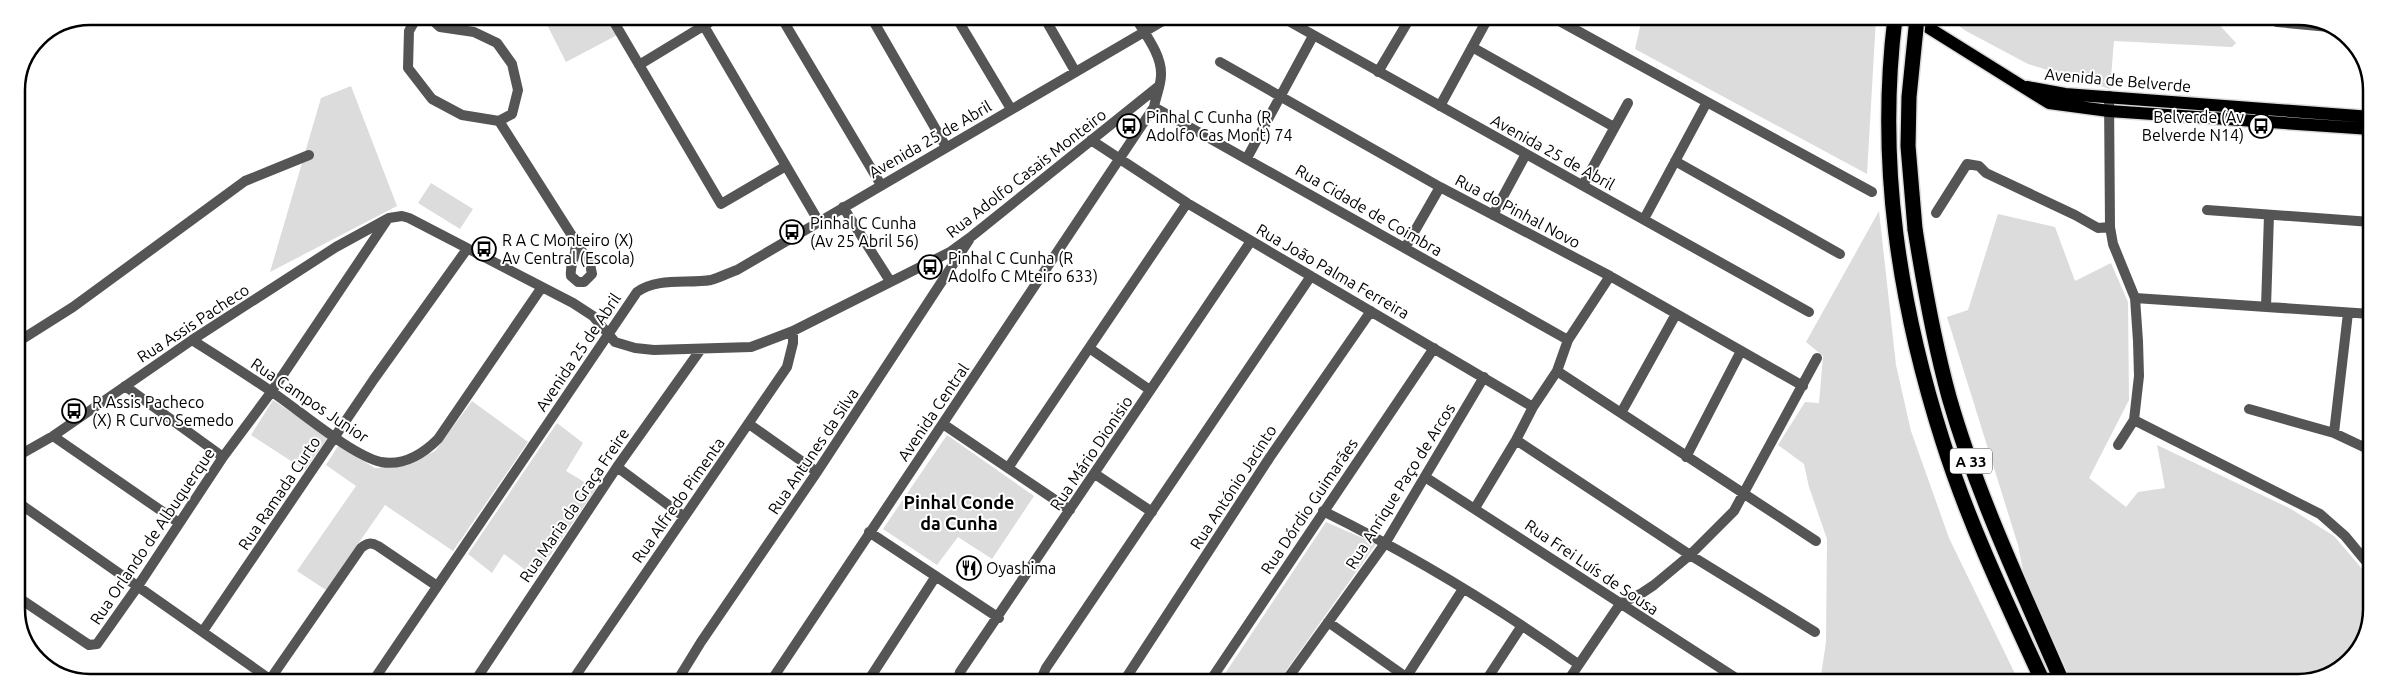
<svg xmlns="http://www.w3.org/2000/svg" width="2388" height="699" viewBox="0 0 2388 699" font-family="Ubuntu,sans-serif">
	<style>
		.green { fill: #dcdcdc }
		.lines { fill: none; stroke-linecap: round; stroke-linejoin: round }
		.major-casing { stroke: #dbdbdb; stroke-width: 15 }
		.highway-casing { stroke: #dbdbdb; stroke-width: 18 }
		.minor { stroke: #555; stroke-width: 10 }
		.major { stroke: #000; stroke-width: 12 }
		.highway { stroke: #000; stroke-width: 15 }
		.highway-bridge-casing { stroke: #dbdbdb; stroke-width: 18; stroke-linecap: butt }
		.highway-bridge { stroke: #000; stroke-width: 15 }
		.labels { text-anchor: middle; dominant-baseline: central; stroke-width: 4; stroke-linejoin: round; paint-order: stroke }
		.shield { fill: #fff; stroke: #4c4c4c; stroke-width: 1 }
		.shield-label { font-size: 15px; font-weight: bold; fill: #000 }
		.street-label { font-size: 16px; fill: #000; stroke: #fff }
		.poi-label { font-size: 16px; fill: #000; stroke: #fff; text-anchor: start }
		.neighbourhood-label { font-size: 18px; font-weight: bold; fill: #000; stroke: #fff }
		.rim { fill: none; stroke: #000; stroke-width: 2.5 }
	</style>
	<rect width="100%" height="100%" fill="#fff"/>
	<path class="green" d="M 543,17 L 611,17 L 621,33 L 566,62 Z
		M 1642,18 L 1876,18 L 1867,174 L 1635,49 Z
		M 1948,18 L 2214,19 L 2236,43 L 2232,47 L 2114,41 L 2110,89 L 2028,64 L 1966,31 Z
		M 351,86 L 397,206 L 270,272 L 321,98 Z
		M 431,183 L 473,209 L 460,229 L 418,203 Z
		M 1879,211 L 1896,365 L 1911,431 L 1949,538 L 2019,682 L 1820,682 L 1826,642 L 1827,539 L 1809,487 L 1804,464 L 1778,445 L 1805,402 L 1819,403 L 1823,356 L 1806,342 Z
		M 1998,214 L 2055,227 L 2075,281 L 2111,263 L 2128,302 L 2129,400 L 2089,478 L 2126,507 L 2138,492 L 2165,488 L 2157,445 L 2291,509 L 2334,536 L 2369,577 L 2369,628 L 2343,668 L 2298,683 L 2072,682 L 2024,575 L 2018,545 L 1947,317 L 1968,310 Z
		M 273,400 L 328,437 L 305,470 L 251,435 Z
		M 472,401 L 528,442 L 453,551 L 385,505 L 326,590 L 297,571 L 356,486 L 326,465 L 338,446 L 375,468 L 405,466 L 435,451 Z
		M 557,423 L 583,443 L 566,471 L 596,489 L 535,577 L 504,554 L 492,573 L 468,554 Z
		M 947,435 L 1034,496 L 992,559 L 958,537 L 937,565 L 883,529 Z
		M 1326,522 L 1376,544 L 1278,682 L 1220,681 Z"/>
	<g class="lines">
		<g class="major-casing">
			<path id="major" d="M 1913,18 L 2049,103 L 2109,111 L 2371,129
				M 2027,87 L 2065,94 L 2371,117"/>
		</g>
		<g class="highway-casing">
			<path id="highway" d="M 1895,18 C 1877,163 1899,304 1943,442 C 1969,524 2007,604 2043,682
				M 1915,229 C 1924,286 1934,342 1949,397 C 1977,495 2022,589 2062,682"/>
		</g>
		<path class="minor" d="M 417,17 L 409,31 L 408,68 L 432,99 L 462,115 L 499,121 L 590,264 L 592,274 L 584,282 L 578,282 L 571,276 C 569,264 578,255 575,241
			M 429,17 L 440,27 L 474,32 L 497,43 L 512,64 L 518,90 L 512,114 L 499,121
			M 611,17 L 721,204 L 786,166
			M 781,17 L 881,185
			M 871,17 L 946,147
			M 956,17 L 1011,109
			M 1044,17 L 1075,71
			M 1283,18 L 1809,312
			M 1554,18 L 1707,102
			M 2271,19 L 2277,22 L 2329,27
			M 704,26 L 819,222
			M 1472,47 L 1614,127
			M 1220,62 L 1440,187 L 1610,276 L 1803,386
			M 639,65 L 718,17
			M 1378,72 L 1410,18
			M 2109,96 L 2110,227 L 2113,244 L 2135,298 L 2138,341 L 2139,376 L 2134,420 L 2118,445
			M 1440,106 L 1488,18
			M 1154,107 L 1568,340
			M 1091,140 L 1187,203 L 1533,407
			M 1247,158 L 1313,36
			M 1675,161 L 1840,254
			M 1583,185 L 1628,103
			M 843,207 L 890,281
			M 2207,210 L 2371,222
			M 1936,213 L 1967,164 L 1979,166 L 1986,173 L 2075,215 L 2098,228 L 2110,227
			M 1493,215 L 1526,154
			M 1644,219 L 1707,102 L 1872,192
			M 1405,248 L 1440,187
			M 2135,298 L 2371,314
			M 2266,307 L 2269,215
			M 192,340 C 219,357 246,374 272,392 C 299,410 351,455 381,462 C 403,466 423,454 438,439 L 542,287
			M 16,343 L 73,307 L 245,181 L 309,155
			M 1089,348 L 1150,390
			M 1557,371 L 1816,541
			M 125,386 L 223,457
			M 2249,409 L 2334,433 L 2370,450
			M 1621,413 L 1676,314
			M 2134,420 L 2320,514 L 2345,536 L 2369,565
			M 749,424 L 817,472
			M 943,424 L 1070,510
			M 2334,433 L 2348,313
			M 53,436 L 179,523
			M 1516,440 L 1690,555 L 1815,632
			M 16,457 L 53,436 L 192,340 L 336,247 L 389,218 L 402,216 L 409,218 L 573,303 L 593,316 L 615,342 L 635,348 L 654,350 L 751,347 L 793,331 L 950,252 L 972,236 L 1159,86
			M 1686,457 L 1741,351
			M 617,467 L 683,516
			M 1008,468 L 1187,203
			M 1095,474 L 1152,512
			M 1425,477 L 1742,682
			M 16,501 L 271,680
			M 1475,508 L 1516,440 L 1533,407 L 1557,371 L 1568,340 L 1610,276
			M 1323,511 C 1412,555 1498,607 1578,664
			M 869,532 L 999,618
			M 16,596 L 89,645 L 97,644 L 138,586 L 223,457 L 272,391 L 387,220
			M 1328,622 L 1406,677
			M 203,631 L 374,379 L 467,249
			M 271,678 L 361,548 C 367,543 371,542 378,546 L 437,586
			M 373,681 L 637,292 C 658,277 687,284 711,280 C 719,278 728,273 737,270 L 1168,18
			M 475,681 L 617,467 L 701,349
			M 572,681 L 787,367 L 793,343 L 793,331
			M 677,681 L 701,642 L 817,472 L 969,240
			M 771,681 L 1154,107 C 1156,96 1161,85 1161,75 C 1162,55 1145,34 1135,17
			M 868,681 L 936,576
			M 957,681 L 960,672 L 1251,241
			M 1040,681 L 1046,668 L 1311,276
			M 1124,681 L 1270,457 L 1371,311
			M 1210,681 L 1434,348
			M 1285,682 L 1386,542 L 1484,377
			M 1403,682 L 1463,589
			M 1485,682 L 1521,627
			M 1567,682 L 1620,604 L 1642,593 L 1654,585 L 1690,555 L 1734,511 L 1817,358"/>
		<use href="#major" class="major"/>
		<use href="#highway" class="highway"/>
		<g class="highway-bridge-casing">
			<path id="highway-bridge" d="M 1915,229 L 1908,146 L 1909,97 L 1917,18"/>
		</g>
		<use href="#highway-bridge" class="highway-bridge"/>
	</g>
	<defs>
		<g id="bus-ring" transform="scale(1.25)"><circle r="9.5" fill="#fff" stroke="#000" stroke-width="1.5"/><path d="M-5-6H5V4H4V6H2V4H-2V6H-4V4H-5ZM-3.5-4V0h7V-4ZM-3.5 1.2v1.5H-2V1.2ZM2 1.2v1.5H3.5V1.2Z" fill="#000"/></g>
		<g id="restaurant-ring" transform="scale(1.25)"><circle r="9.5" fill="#fff" stroke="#000" stroke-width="1.5"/><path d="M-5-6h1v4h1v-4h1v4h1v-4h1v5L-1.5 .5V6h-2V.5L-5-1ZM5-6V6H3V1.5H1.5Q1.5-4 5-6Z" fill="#000"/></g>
	</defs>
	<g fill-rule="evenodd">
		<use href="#bus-ring" x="1129" y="126"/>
		<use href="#bus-ring" x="2261" y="126"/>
		<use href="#bus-ring" x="792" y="232"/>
		<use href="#bus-ring" x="484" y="249"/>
		<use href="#bus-ring" x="930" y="267"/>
		<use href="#bus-ring" x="74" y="411"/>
		<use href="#restaurant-ring" x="969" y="568"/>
	</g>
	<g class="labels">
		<rect class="shield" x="1950" y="448.5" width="42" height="25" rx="4"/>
		<g class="shield-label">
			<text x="1971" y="461">A 33</text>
		</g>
		<g class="street-label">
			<text transform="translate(2118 80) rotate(5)">Avenida de Belverde</text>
			<text transform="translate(930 139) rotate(-30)">Avenida 25 de Abril</text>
			<text transform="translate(1553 152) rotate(29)">Avenida 25 de Abril</text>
			<text transform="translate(1026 173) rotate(-38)">Rua Adolfo Casais Monteiro</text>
			<text transform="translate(1369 210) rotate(30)">Rua Cidade de Coimbra</text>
			<text transform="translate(1518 211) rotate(28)">Rua do Pinhal Novo</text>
			<text transform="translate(1333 271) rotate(30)">Rua João Palma Ferreira</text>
			<text transform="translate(193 323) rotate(-33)">Rua Assis Pacheco</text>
			<text transform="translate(578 352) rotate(-56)">Avenida 25 de Abril</text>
			<text transform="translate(310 400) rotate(34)">Rua Campos Junior</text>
			<text transform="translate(933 412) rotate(-56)">Avenida Central</text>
			<text transform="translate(813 451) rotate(-56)">Rua Antunes da Silva</text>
			<text transform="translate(1091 453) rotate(-56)">Rua Mário Dionisio</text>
			<text transform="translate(1400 486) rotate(-58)">Rua Anrique Paço de Arcos</text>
			<text transform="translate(1233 487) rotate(-57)">Rua António Jacinto</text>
			<text transform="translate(279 493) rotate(-56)">Rua Ramada Curto</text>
			<text transform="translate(678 500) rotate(-55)">Rua Alfredo Pimenta</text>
			<text transform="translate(574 505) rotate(-56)">Rua Maria da Graça Freire</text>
			<text transform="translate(1309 506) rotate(-56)">Rua Dórdio Guimarães</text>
			<text transform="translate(152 536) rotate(-56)">Rua Orlando de Albuquerque</text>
			<text transform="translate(1592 567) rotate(34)">Rua Frei Luís de Sousa</text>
		</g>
		<g class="poi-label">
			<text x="1146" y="117">Pinhal C Cunha (R<tspan x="1146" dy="18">Adolfo Cas Mont) 74</tspan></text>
			<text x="2244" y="117" text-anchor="end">Belverde (Av<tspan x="2244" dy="18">Belverde N14)</tspan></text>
			<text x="810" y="223">Pinhal C Cunha<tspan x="810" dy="18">(Av 25 Abril 56)</tspan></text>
			<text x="502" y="240">R A C Monteiro (X)<tspan x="502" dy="18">Av Central (Escola)</tspan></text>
			<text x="948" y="258">Pinhal C Cunha (R<tspan x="948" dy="18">Adolfo C Mteiro 633)</tspan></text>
			<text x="92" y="402">R Assis Pacheco<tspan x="92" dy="18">(X) R Curvo Semedo</tspan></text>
			<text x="986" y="568">Oyashima</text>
		</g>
		<g class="neighbourhood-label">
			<text x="959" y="502">Pinhal Conde<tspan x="959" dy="21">da Cunha</tspan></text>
		</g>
	</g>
	<path d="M0 0H2388V699H0ZM90 25H2298A65 65 0 0 1 2363 90V609A65 65 0 0 1 2298 674H90A65 65 0 0 1 25 609V90A65 65 0 0 1 90 25Z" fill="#fff" fill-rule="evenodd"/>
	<path class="rim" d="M90 25H2298A65 65 0 0 1 2363 90V609A65 65 0 0 1 2298 674H90A65 65 0 0 1 25 609V90A65 65 0 0 1 90 25Z"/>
</svg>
